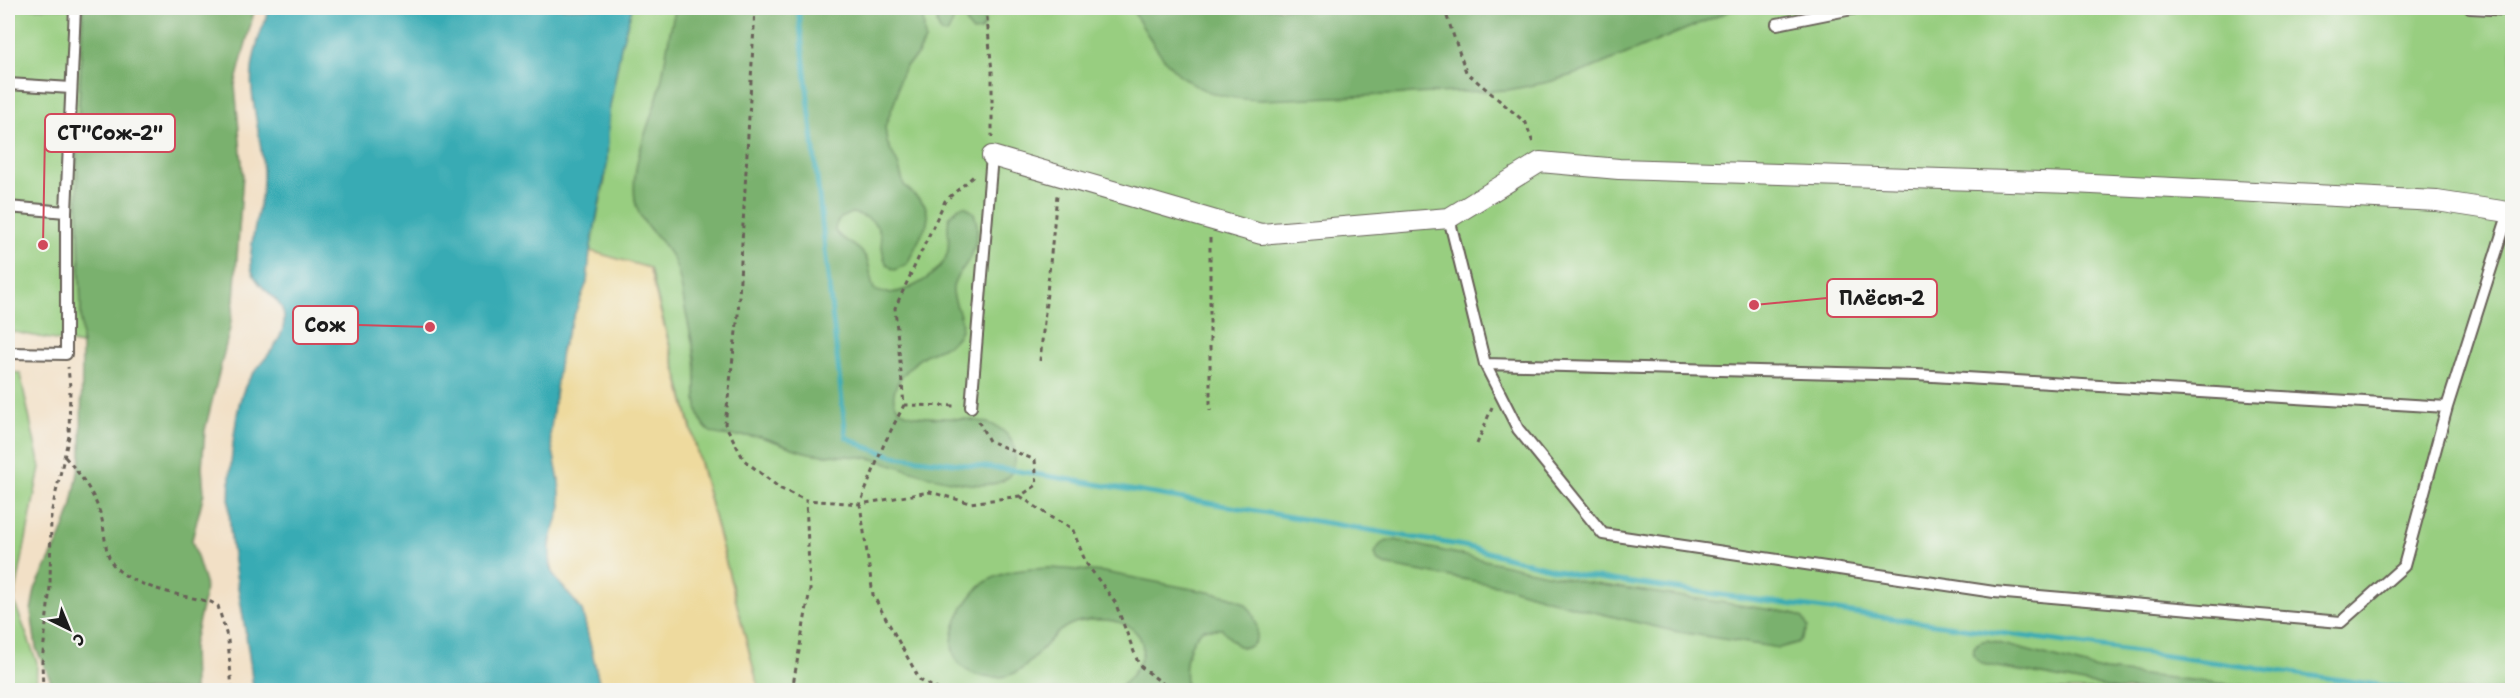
<svg xmlns="http://www.w3.org/2000/svg" width="2520" height="698" viewBox="0 0 2520 698" font-family="'Shantell Sans',sans-serif">
	<style>
		.green { fill: #98ce80; stroke: #5a754e; stroke-width: 1.5 }
		.forest { fill: #7ab16e; stroke: #4b6645; stroke-width: 1.5 }
		.sand { fill: #eeda9e; stroke: #857b5d; stroke-width: 1.5 }
		.water { fill: #39abb4; stroke: #2a6468; stroke-width: 1.5 }
		.lines { fill: none; stroke-linecap: round; stroke-linejoin: round }
		.stream { stroke: #39abb4; stroke-width: 5 }
		.lane-casing { stroke: #676158; stroke-width: 14 }
		.street-casing { stroke: #676158; stroke-width: 22 }
		.path { stroke: #676158; stroke-width: 3; stroke-dasharray: 4.5 4.5; stroke-linecap: butt }
		.lane { stroke: #fff; stroke-width: 10 }
		.street { stroke: #fff; stroke-width: 20 }
		.leader { fill: none; stroke: #d1495b; stroke-width: 2 }
		.callout-dot { fill: #d1495b; stroke: #f6f6f2; stroke-width: 2 }
		.callout { fill: #f6f6f2; stroke: #d1495b; stroke-width: 2 }
		.callout-label { font-size: 20px; text-anchor: middle; font-weight: bold; fill: #1c1c1c }
	</style>
	<rect width="100%" height="100%" fill="#f6f6f2"/>
	<filter id="ink" filterUnits="userSpaceOnUse"><feTurbulence type="fractalNoise" baseFrequency=".0167" numOctaves="2"/><feDisplacementMap in="SourceGraphic" scale="12" xChannelSelector="R" yChannelSelector="G"/><feConvolveMatrix kernelMatrix="1 2 1 2 8 2 1 2 1" color-interpolation-filters="sRGB"/></filter>
	<filter id="wash" filterUnits="userSpaceOnUse"><feTurbulence type="fractalNoise" baseFrequency=".008" numOctaves="4" result="noise"/><feDisplacementMap in="SourceGraphic" scale="24" xChannelSelector="R" yChannelSelector="G"/><feGaussianBlur stdDeviation="1.35" result="paint"/><feColorMatrix in="noise" values="0 0 0 0 0 0 0 0 0 0 0 0 0 0 0 0 0 1.4 0 .05"/><feComposite in="paint" operator="in"/></filter>
	<g filter="url(#wash)">
		<rect width="100%" height="100%" fill="#f2e0c6"/>
		<path class="green" d="M 8,8 L 83,8 L 77,159 L 82,345 L 8,331 Z
			M 632,8 L 2512,8 L 2512,690 L 759,690 L 650,268 L 590,251 L 605,180 L 609,112 L 621,46 Z
			M 8,372 L 20,373 L 40,467 L 14,601 L 37,662 L 36,690 L 8,690 Z"/>
		<path class="forest" d="M 83,8 L 255,8 L 235,85 L 243,174 L 234,300 L 230,328 L 205,430 L 202,467 L 204,493 L 192,540 L 205,583 L 204,598 L 193,646 L 194,690 L 55,690 L 36,648 L 31,611 L 35,589 L 61,536 L 71,509 L 81,457 L 82,345 L 77,159 Z
			M 676,8 L 922,8 L 925,40 L 918,54 L 905,67 L 899,80 L 897,95 L 885,127 L 887,142 L 898,164 L 904,185 L 925,205 L 928,217 L 927,224 L 907,264 L 895,270 C 869,259 899,221 852,213 C 843,216 835,220 835,231 C 843,242 857,243 865,256 C 872,267 869,278 874,289 C 894,303 941,276 947,254 C 951,242 946,229 949,217 L 959,207 L 965,206 L 974,213 C 981,231 975,252 964,267 C 959,274 954,279 953,287 C 951,305 970,320 957,337 C 950,347 937,349 927,354 C 919,358 911,366 905,373 C 893,386 886,406 908,414 C 939,424 1007,406 1015,452 C 1016,462 1015,471 1007,478 C 986,497 908,470 884,462 C 861,454 839,457 815,454 C 796,452 779,441 760,437 C 747,435 719,438 709,431 C 690,416 698,379 695,359 C 693,343 689,328 686,313 C 682,294 681,274 672,257 C 661,236 639,226 635,200 C 630,162 651,123 660,87 C 666,61 668,33 676,8 Z
			M 938,8 L 950,8 L 953,22 L 947,34 L 941,33 L 937,24 Z
			M 963,8 L 984,8 L 985,25 L 980,31 L 973,32 L 967,25 Z
			M 1131,8 L 1737,8 L 1585,71 L 1549,82 L 1508,90 L 1262,100 C 1184,98 1168,69 1131,8 Z
			M 1395,540 L 1582,582 L 1793,613 L 1803,618 L 1808,627 L 1802,639 L 1797,643 L 1779,648 L 1673,631 L 1581,609 L 1507,587 L 1384,565 L 1377,560 L 1375,553 C 1379,543 1384,541 1395,540 Z
			M 1051,568 L 1104,572 L 1228,596 C 1234,598 1241,601 1246,605 C 1260,617 1264,654 1239,646 C 1232,643 1227,634 1222,629 L 1203,629 C 1186,645 1183,667 1187,690 L 1116,690 C 1165,652 1142,612 1083,621 C 1041,627 1038,681 990,677 C 984,676 977,676 972,673 C 931,656 962,595 989,580 C 1009,569 1030,569 1051,568 Z
			M 1987,640 L 2105,671 L 2284,690 L 2122,690 L 1982,664 C 1969,654 1971,643 1987,640 Z"/>
		<path class="sand" d="M 590,251 L 649,268 L 759,690 L 601,690 L 582,610 L 554,576 L 549,553 L 553,531 L 561,507 L 559,481 L 550,436 L 558,364 L 565,337 L 587,282 Z"/>
		<path class="water" d="M 270,8 L 632,8 L 621,46 L 609,112 L 607,165 L 590,251 L 587,282 L 561,350 L 550,436 L 559,481 L 561,507 L 550,542 L 550,564 L 554,576 L 582,610 L 601,690 L 253,690 C 249,642 238,595 232,547 C 226,503 230,458 237,415 C 239,403 242,391 248,381 C 260,361 284,344 284,319 C 284,297 258,291 252,271 C 246,250 262,205 263,181 C 264,150 255,122 252,91 C 249,63 259,34 270,8 Z"/>
		<g class="lines">
			<path class="stream" d="M 798,8 L 846,437 L 866,447 L 894,456 L 1018,471 L 1464,546 L 1575,575 L 2416,690"/>
		</g>
	</g>
	<g filter="url(#ink)">
		<g class="lines">
			<g class="lane-casing">
				<path id="lane" d="M 2470,8 L 2512,10
					M 1777,24 L 1857,8
					M 8,84 L 71,88
					M 8,207 L 66,212
					M 1449,218 L 1485,364 L 1518,429 L 1603,534 L 1994,592 L 2341,622 L 2404,566 L 2447,407 L 2509,212
					M 8,353 L 66,354 L 66,212 L 75,8
					M 1485,364 L 1916,375 L 2447,407
					M 971,407 L 992,156"/>
			</g>
			<g class="street-casing">
				<path id="street" d="M 992,156 L 1261,234 L 1449,218 L 1540,162 L 1619,169 L 2072,183 L 2437,201 L 2508,212 L 2512,216"/>
			</g>
			<path class="path" d="M 755,8 L 738,315 L 725,424 L 744,460 L 781,489 L 806,500
				M 986,8 L 992,72 L 992,137
				M 1444,8 L 1466,72 L 1526,123 L 1534,146
				M 1210,238 L 1210,411
				M 1040,361 L 1057,195
				M 904,405 L 957,406
				M 1477,444 L 1492,407
				M 65,457 C 81,475 94,493 101,516 C 106,532 103,555 116,568 C 136,588 185,596 211,602 L 218,606 L 228,640 L 232,690
				M 1020,496 L 1052,518 L 1072,528 L 1086,563 L 1115,602 L 1139,665 L 1171,690
				M 43,690 L 42,662 L 50,587 L 51,514 L 69,436 L 70,387 L 68,367
				M 792,690 L 810,590 L 806,500 L 860,504 L 930,492 L 970,503 L 1020,496 L 1037,485 L 1035,460 L 989,441 L 977,419
				M 939,690 L 920,680 L 873,595 L 860,504 L 884,444 L 904,405 L 895,308 L 945,201 L 976,174"/>
			<use href="#lane" class="lane"/>
			<use href="#street" class="street"/>
		</g>
	</g>
	<path class="leader" d="M43 245L45 133M1754 305L1827 298M430 327L358 325"/>
	<g class="callout-dot">
		<circle cx="43" cy="245" r="6"/>
		<circle cx="1754" cy="305" r="6"/>
		<circle cx="430" cy="327" r="6"/>
	</g>
	<g class="callout">
		<rect x="45" y="114" width="130" height="38" rx="6"/>
		<rect x="1827" y="279" width="110" height="38" rx="6"/>
		<rect x="293" y="306" width="65" height="38" rx="6"/>
	</g>
	<g class="callout-label">
		<text x="110" y="140">СТ"Сож-2"</text>
		<text x="1882" y="305">Плёсы-2</text>
		<text x="325" y="332">Сож</text>
	</g>
	<rect width="2520" height="698" fill="none" stroke="#f6f6f2" stroke-width="30"/>
	<g transform="translate(69 629) rotate(137)" stroke="#f6f6f2" stroke-width="4.5" paint-order="stroke">
	<path d="M0-4.5L10 22L0 15L-10 22Z" fill="#1c1c1c"/>
	<text y="-9" font-size="16" font-weight="bold" text-anchor="middle" fill="#1c1c1c">С</text>
	</g>
</svg>
